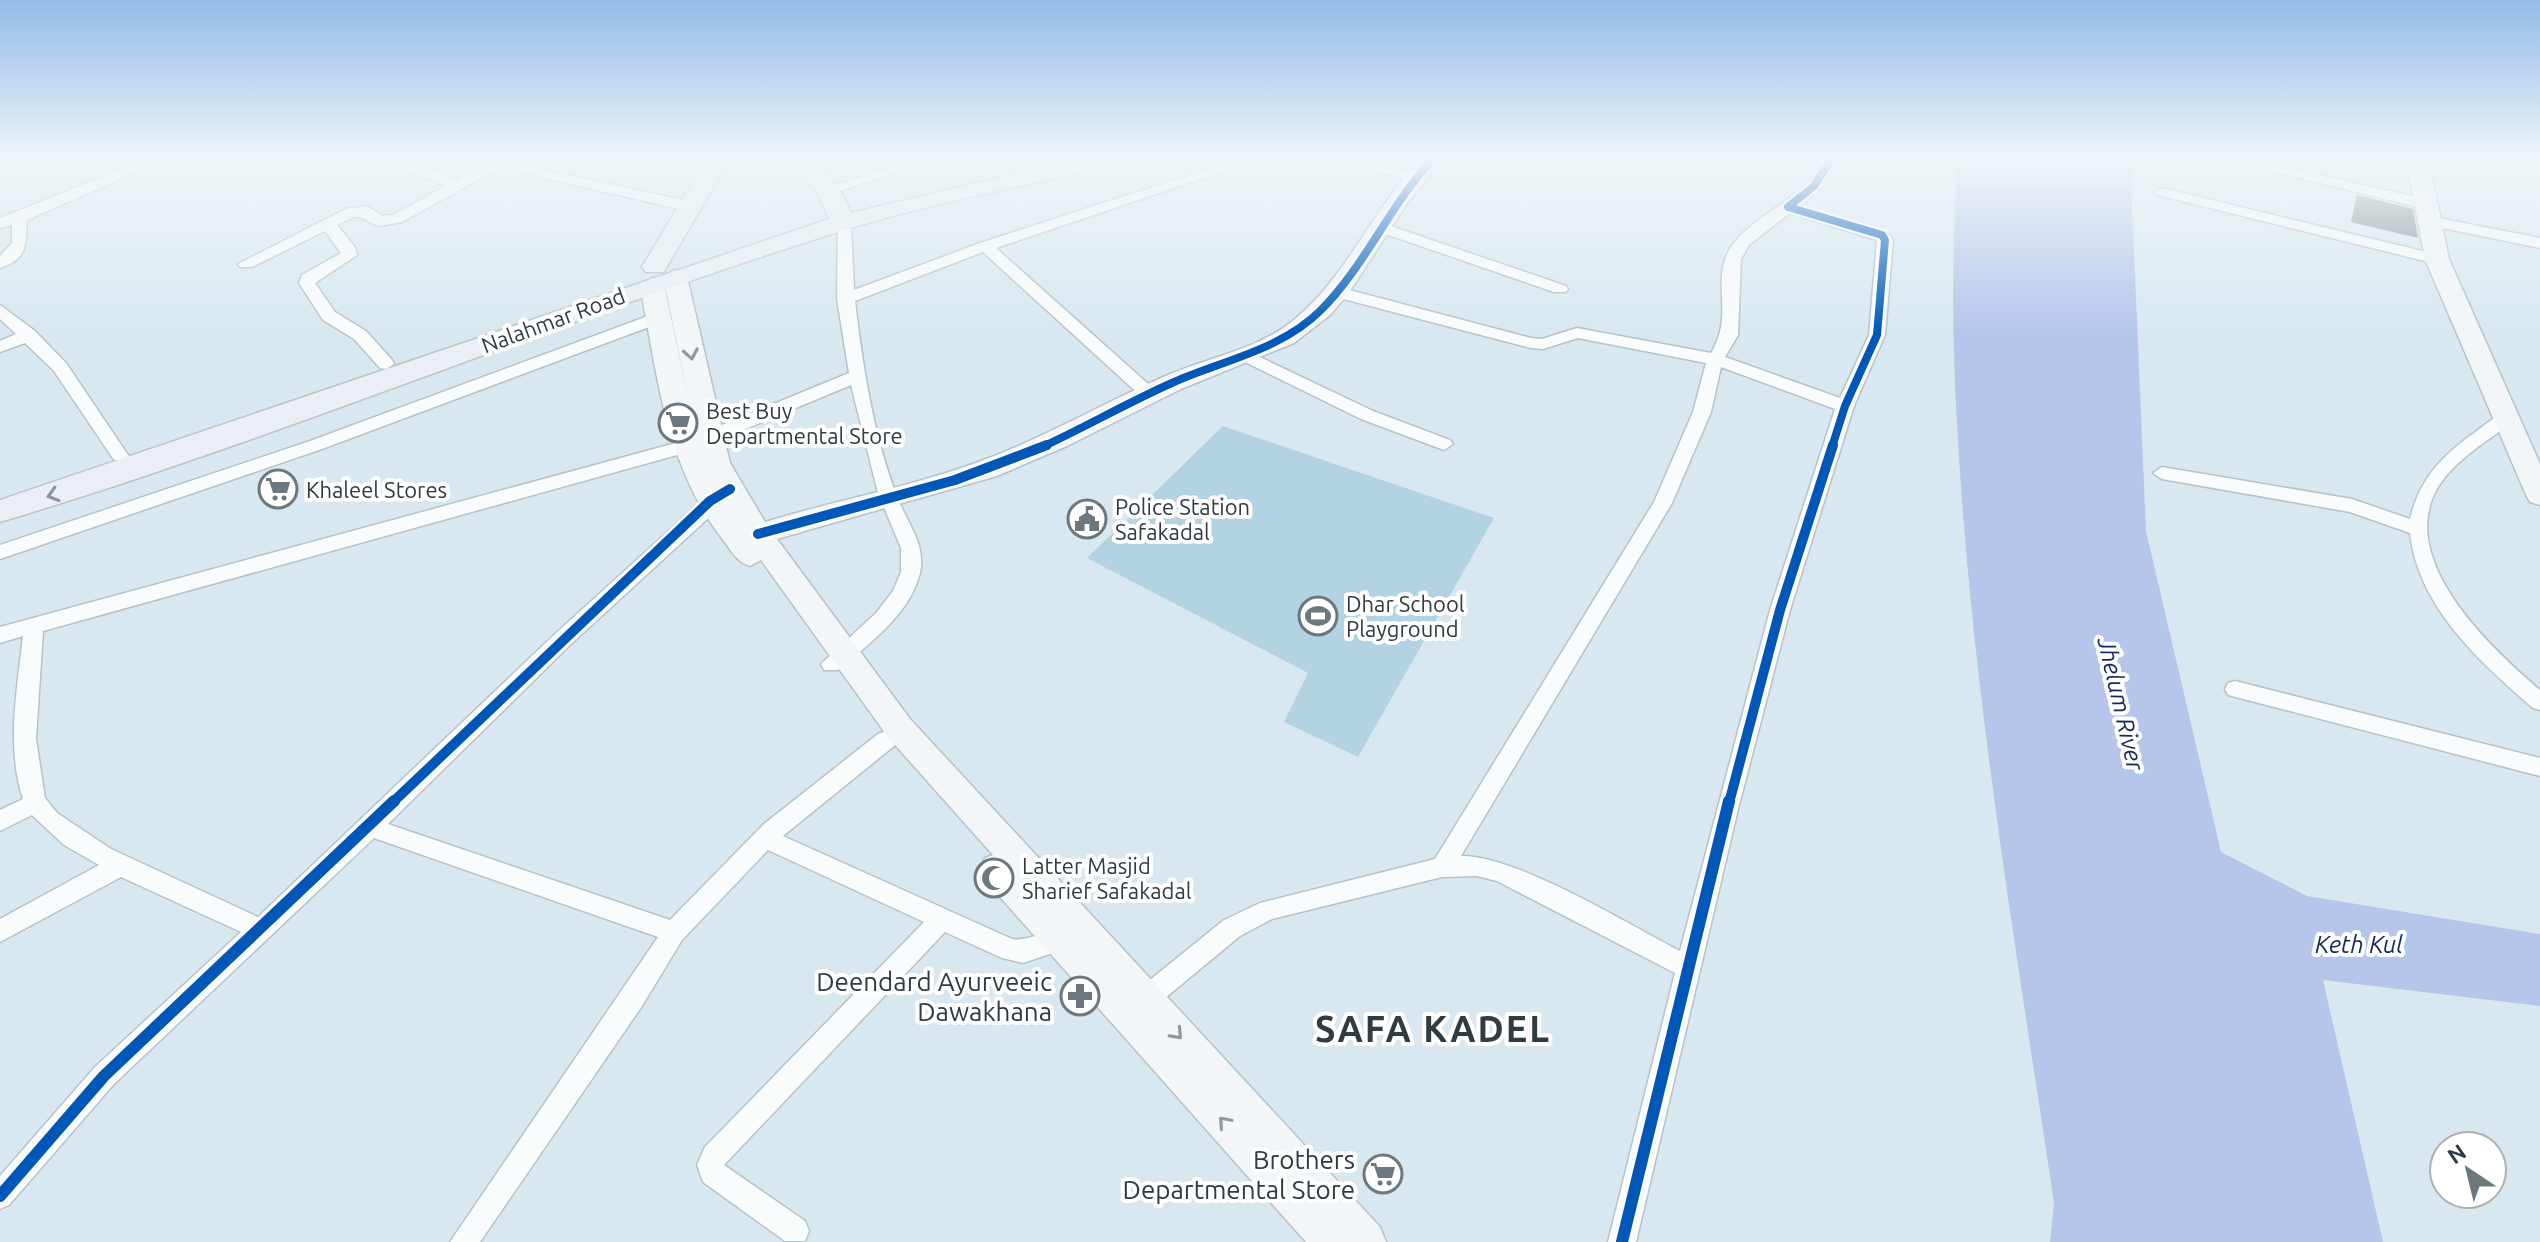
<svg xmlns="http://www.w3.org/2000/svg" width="2540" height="1242" viewBox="0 0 2540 1242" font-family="Ubuntu,sans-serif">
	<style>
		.green { fill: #b3d3e2 }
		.water { fill: #b6c6eb }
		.building { fill: #849095 }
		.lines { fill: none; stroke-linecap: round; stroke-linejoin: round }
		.street-casing { stroke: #b6c2c8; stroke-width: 3 }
		.secondary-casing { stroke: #b6c2c8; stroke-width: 3 }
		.primary-casing { stroke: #bdc5c8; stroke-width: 3 }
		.street { fill: #f9fcfd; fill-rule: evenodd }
		.secondary { fill: #f2f6f8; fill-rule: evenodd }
		.primary { fill: #e9eff4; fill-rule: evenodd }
		.cycleway-far2-casing { stroke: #fff; stroke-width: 12 }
		.cycleway-far1-casing { stroke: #fff; stroke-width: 15 }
		.cycleway-casing { stroke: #fff; stroke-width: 17 }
		.cycleway-far2 { stroke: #0057b8; stroke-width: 8 }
		.cycleway-far1 { stroke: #0057b8; stroke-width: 10 }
		.cycleway { stroke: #0057b8; stroke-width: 12 }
		.oneway { stroke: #92999c }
		.oneway2 { stroke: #8d969a }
		.labels { text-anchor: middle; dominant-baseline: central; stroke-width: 8; stroke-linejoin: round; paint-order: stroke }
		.street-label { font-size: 22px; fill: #313c41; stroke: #fff }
		.poi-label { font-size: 22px; fill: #313c41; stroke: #fff; text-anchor: start }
		.water-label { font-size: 24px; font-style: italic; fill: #19265e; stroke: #fff }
		.near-poi-label { font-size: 26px; fill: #313c41; stroke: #fff; text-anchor: end }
		.near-district-label { font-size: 36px; font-weight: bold; letter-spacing: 2px; fill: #313c41; stroke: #fff }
	</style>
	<rect width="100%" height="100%" fill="#d9e8f0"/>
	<path class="green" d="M 1223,426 L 1494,518 L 1358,757 L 1284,722 L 1308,673 L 1087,558 Z"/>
	<path class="water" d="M 1959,158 L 2130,158 L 2146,531 L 2221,852 L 2307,896 L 2540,934 L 2540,1006 L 2323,980 L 2383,1242 L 2050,1242 L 2054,1203 C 2020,974 1981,745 1963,514 C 1954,394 1948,277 1959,158 Z"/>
	<path class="building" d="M 2357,195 L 2413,209 L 2418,238 L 2351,222 Z"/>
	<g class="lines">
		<g class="street-casing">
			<path id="street" d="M 150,158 L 169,158 L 27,220 C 25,244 29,259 0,268 L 0,256 L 12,243 L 12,225 L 0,228 L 0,218 Z
				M 379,158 L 399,158 L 457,180 L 492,158 L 512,158 L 543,170 L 693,202 L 701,207 L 693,212 L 539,177 L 505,165 L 402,222 L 379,226 C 355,217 364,211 337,225 L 355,247 L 357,255 L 315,283 L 335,312 L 366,331 L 392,360 L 394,364 L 386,369 L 380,368 L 354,339 L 323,320 L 299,283 L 302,275 L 341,253 L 325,231 L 252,267 L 240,267 L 238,264 L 346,209 L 367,206 L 382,216 L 393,215 L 446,186 Z
				M 920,158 L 942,158 L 833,193 L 828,194 L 821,190 Z
				M 1242,158 L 1263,158 L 996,248 L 1156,391 L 1159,395 L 1156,399 L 1144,399 L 983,252 L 855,301 C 863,368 874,441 900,504 C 910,526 926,548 920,573 C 910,614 869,644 838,670 L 824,670 L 821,664 L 876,613 L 893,591 L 901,572 L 901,548 L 878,493 L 851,385 L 695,450 L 43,631 L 36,739 L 45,798 L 57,813 L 111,849 L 258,917 L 555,634 L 715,489 L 729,489 L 731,494 L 729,499 L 569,646 L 388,824 L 670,920 L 764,824 L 878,734 L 886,731 L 894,734 L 897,740 L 894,746 L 783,836 L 1012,939 C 1031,942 1050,926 1067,932 L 1071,940 L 1067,948 L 1023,963 L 1002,958 L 945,932 L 724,1165 L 805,1221 L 809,1231 L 805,1241 L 785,1241 L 703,1182 L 697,1165 L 705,1147 L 924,922 L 768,850 L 682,940 L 642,1006 L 480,1242 L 450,1242 L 658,937 L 374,838 L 113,1085 L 9,1205 L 0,1209 L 0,1176 L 95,1067 L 241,932 L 121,877 L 0,942 L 0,919 L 99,865 L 64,845 L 32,815 L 0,831 L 0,810 L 23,799 C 6,747 17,690 23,636 L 0,643 L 0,627 L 683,441 L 849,373 L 837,299 L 838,219 L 848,219 L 851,222 L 854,290 L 980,243 Z
				M 1321,158 L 1348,158 L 1414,172 L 1421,176 L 1414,180 L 1328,162 Z
				M 1825,158 L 1839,158 L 1820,189 L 1800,206 L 1890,235 L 1893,240 L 1885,335 L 1854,406 L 1790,610 L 1738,809 L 1636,1242 L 1608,1242 L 1675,973 L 1497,881 L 1477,876 L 1442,877 L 1272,919 L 1240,936 L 1153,1008 L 1144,1012 L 1135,1008 L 1132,1000 L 1135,992 L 1224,920 L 1260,903 L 1435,859 L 1654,502 L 1693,412 L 1706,363 L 1578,338 L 1543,349 L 1531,348 L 1332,296 L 1332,288 L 1338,287 L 1531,338 L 1542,339 L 1577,328 L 1711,353 C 1733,317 1714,288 1726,257 C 1742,217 1803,204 1825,158 ZM 1790,213 L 1877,240 L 1869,335 L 1840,398 L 1725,357 L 1738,335 L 1741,259 L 1749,245 ZM 1721,367 L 1835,409 L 1770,610 L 1680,951 C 1627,924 1516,855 1461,856 L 1672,503 L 1711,412 Z
				M 2219,158 L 2244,158 L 2425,199 L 2433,204 L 2425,209 Z
				M 2162,188 L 2443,256 L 2445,259 L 2437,264 L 2157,195 L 2155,192 Z
				M 2428,216 L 2540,238 L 2540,248 L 2423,224 L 2420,221 Z
				M 1382,223 L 1566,286 L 1568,289 L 1566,292 L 1554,292 L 1377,231 L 1374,228 Z
				M 0,305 L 35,331 L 66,363 L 126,452 L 129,456 L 126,460 L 114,460 L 54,371 L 25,343 L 0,352 L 0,341 L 16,334 L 0,319 Z
				M 659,312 L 665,313 L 665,321 L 322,449 L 0,559 L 0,545 L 310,441 Z
				M 1245,350 L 1373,411 L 1450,440 L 1453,444 L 1444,450 L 1361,419 L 1239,359 L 1237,355 Z
				M 2505,413 L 2514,419 L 2511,423 C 2486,442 2455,460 2438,487 C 2395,560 2491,648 2540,690 L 2540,710 L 2533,708 C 2480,662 2418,607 2410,533 L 2350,512 L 2162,479 L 2153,473 L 2162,467 L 2352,499 L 2410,519 C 2420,477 2444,454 2478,430 C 2486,424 2495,416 2505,413 Z
				M 2235,681 L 2540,758 L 2540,776 L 2228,695 L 2225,689 L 2228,683 Z"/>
		</g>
		<g class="secondary-casing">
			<path id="secondary" d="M 1422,158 L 1445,158 L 1408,202 L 1348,294 L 1330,315 L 1294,343 L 1181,389 L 1067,446 L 997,476 L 777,539 L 910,719 L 1380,1227 L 1386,1242 L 1306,1242 L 985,880 L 980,869 L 985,858 L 993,855 L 888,737 L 761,560 L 750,566 C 737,562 732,552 724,541 C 666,468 657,374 640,285 L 652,278 L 664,285 L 693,420 L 663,277 L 675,270 L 687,277 L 730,463 L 765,522 C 836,500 911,487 981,461 C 1046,437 1105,402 1168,375 C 1209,357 1260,349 1295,319 C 1349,274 1373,207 1422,158 Z
				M 2406,158 L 2428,158 L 2449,259 L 2540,464 L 2540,505 L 2530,502 L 2526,495 L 2425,259 Z"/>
		</g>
		<g class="primary-casing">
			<path id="primary" d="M 707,158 L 730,158 L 664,272 L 646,272 L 642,267 Z
				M 791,158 L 814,158 L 840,190 L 851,213 L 1082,158 L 1125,158 L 1121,163 C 1031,185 940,201 851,228 C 564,317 288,436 0,522 L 0,500 L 829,219 L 817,192 Z"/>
		</g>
		<use href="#street" class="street"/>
		<use href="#secondary" class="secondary"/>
		<use href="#primary" class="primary"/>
		<g class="cycleway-far2-casing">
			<path id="cycleway-far2" d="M 1832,158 L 1814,186 L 1788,207 L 1882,235 L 1885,240 L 1877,335 L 1845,406 L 1832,447
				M 1042,447 C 1087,426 1129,402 1174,382 C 1224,360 1281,350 1321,310 C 1366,265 1390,204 1434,158"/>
		</g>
		<g class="cycleway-far1-casing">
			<path id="cycleway-far1" d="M 758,534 L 955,480 L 1047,445
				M 392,803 L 710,501 L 730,489
				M 1729,803 L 1780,610 L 1833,445"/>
		</g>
		<g class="cycleway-casing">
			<path id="cycleway" d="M 0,1196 L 104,1076 L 394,801
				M 1622,1242 L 1729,801"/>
		</g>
		<use href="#cycleway-far2" class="cycleway-far2"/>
		<use href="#cycleway-far1" class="cycleway-far1"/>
		<use href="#cycleway" class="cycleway"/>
	</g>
	<defs><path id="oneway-chevron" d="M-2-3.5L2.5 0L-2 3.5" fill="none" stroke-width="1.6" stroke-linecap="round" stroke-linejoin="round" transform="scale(2)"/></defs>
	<g class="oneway">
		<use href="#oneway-chevron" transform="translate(691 354) rotate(80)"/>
		<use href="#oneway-chevron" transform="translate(1177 1034) rotate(47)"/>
		<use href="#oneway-chevron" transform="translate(1224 1122) rotate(-132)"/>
	</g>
	<use class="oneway2" href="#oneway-chevron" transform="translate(53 495) rotate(163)"/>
	<linearGradient id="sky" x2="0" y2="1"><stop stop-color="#94bbe9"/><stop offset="0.48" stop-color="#eef5f8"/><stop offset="1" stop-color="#eef5f8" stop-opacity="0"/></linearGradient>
	<rect width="2540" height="332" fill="url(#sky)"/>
	<defs>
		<g id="supermarket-ring" transform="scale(2)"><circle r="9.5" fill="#fff" stroke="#6c787e" stroke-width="1.5"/><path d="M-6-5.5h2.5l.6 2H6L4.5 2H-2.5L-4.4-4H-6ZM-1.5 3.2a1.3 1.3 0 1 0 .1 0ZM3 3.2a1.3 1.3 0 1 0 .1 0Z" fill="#6c787e"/></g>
		<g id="civic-ring" transform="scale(2)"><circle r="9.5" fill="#fff" stroke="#6c787e" stroke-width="1.5"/><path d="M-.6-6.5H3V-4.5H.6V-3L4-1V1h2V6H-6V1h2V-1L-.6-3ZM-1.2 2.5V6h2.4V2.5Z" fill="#6c787e"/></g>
		<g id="stadium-ring" transform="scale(2)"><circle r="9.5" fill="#fff" stroke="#6c787e" stroke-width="1.5"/><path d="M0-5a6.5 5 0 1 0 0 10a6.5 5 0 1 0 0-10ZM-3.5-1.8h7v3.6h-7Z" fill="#6c787e"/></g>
		<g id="mosque-ring" transform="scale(2)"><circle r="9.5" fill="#fff" stroke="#6c787e" stroke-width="1.5"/><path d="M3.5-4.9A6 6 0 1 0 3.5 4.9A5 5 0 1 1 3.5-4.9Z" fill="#6c787e"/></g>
		<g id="pharmacy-ring" transform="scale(2)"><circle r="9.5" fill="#fff" stroke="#6c787e" stroke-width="1.5"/><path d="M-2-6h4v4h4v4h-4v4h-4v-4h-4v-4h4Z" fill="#6c787e"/></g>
	</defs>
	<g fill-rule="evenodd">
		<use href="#supermarket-ring" x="678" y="423"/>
		<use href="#supermarket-ring" x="278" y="489"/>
		<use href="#civic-ring" x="1087" y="519"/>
		<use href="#stadium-ring" x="1318" y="616"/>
		<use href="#mosque-ring" x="994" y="878"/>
		<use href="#pharmacy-ring" x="1080" y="996"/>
		<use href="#supermarket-ring" x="1383" y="1174"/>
	</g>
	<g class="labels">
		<g class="street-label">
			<text transform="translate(553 320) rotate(-20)">Nalahmar Road</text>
		</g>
		<g class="poi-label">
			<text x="706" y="410">Best Buy<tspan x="706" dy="25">Departmental Store</tspan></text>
			<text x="306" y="489">Khaleel Stores</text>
			<text x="1115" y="506">Police Station<tspan x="1115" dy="25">Safakadal</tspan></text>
			<text x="1346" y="603">Dhar School<tspan x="1346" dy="25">Playground</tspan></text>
			<text x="1022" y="865">Latter Masjid<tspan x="1022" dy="25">Sharief Safakadal</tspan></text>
		</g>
		<g class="water-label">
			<text transform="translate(2121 704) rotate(77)">Jhelum River</text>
			<text x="2359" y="944">Keth Kul</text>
		</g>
		<g class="near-poi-label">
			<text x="1052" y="981">Deendard Ayurveeic<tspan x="1052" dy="30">Dawakhana</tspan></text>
			<text x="1355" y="1159">Brothers<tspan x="1355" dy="30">Departmental Store</tspan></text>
		</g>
		<g class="near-district-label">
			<text x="1433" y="1028">SAFA KADEL</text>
		</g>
	</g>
	<g transform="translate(2468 1170) rotate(325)"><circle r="38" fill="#ffffff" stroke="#adb1b3" stroke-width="2"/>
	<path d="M0-6L14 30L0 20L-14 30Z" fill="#6c787e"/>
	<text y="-12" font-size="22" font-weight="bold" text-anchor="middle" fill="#313c41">N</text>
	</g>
</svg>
